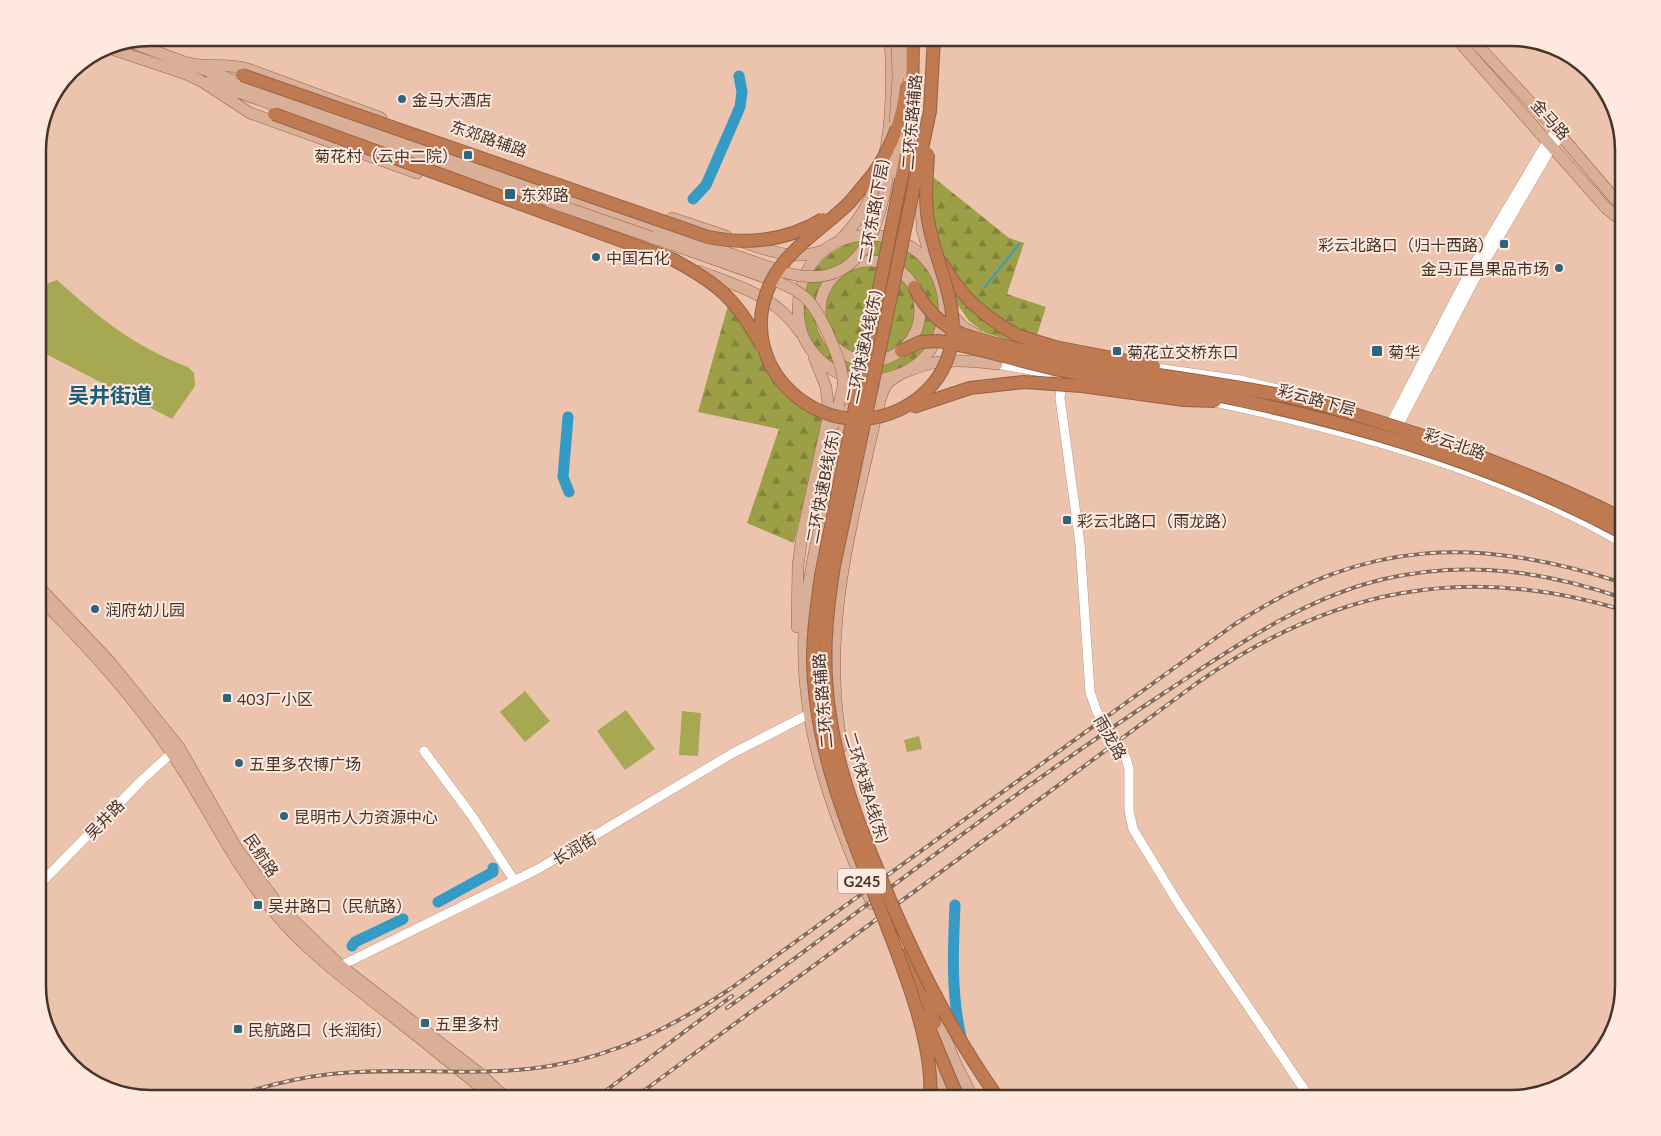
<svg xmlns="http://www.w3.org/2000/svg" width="1661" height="1136" viewBox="0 0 1661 1136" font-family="Lato,'Noto Sans SC',sans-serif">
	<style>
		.forest { fill: url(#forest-firs) }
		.park { fill: #a7a852 }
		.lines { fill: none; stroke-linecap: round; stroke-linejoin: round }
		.stream { stroke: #339bc6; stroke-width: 2 }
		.river { stroke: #339bc6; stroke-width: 11 }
		.minor-casing { stroke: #bf9883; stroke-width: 10 }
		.major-casing { stroke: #956244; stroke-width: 12 }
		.highway-casing { stroke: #956244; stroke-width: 14 }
		.minor { stroke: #fff; stroke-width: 9 }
		.major { stroke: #d9af97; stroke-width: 11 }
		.highway { stroke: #c07a51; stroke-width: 12 }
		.rail-casing { stroke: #82695b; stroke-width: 4 }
		.rail { stroke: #ffe9de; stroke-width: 2; stroke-dasharray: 5.5; stroke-linecap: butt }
		.major-bridge-casing { stroke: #956244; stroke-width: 12; stroke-linecap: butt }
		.highway-bridge-casing { stroke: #956244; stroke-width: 14; stroke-linecap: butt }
		.major-bridge { stroke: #d9af97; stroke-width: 11 }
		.highway-bridge { stroke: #c07a51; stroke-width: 12 }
		.poi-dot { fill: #2c657e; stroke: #ffe9de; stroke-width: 2 }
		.labels { text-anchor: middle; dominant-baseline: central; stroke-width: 4; stroke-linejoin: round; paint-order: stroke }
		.shield { fill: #ffe9de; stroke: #7c6a61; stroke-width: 1 }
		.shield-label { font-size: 15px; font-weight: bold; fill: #44342b }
		.poi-label { font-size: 16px; fill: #44342b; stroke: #ffe9de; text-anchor: start }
		.street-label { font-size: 16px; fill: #44342b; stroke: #ffe9de }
		.district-label { font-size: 21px; font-weight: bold; fill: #185e7a; stroke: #ffe9de }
		.rim { fill: none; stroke: #44342b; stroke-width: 2.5 }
	</style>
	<defs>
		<pattern id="forest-firs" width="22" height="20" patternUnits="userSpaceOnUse" patternTransform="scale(1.25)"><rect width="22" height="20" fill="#9d9f46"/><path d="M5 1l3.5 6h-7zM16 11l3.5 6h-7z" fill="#82823b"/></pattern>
	</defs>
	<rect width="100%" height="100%" fill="#ecc4ae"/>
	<path class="forest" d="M 933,177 L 1009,238 L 1024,243 L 1007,294 L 1046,307 L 1033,347 L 985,333 L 969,321 L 950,294 L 930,247 Z
		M803 308a68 68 0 1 1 136 0a68 68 0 1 1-136 0Z
		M 729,302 L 789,393 L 822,420 L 794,543 L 747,523 L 779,429 L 698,412 Z"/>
	<path class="park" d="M 57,280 C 101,319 133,346 188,367 L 194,373 L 195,386 L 172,419 L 40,351 L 47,321 L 38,313 L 38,303 L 43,285 Z
		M 525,691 L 550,721 L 525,742 L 500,712 Z
		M 626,710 L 655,749 L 625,770 L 597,731 Z
		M 682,711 L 701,713 L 698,756 L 679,755 Z
		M 919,736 L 922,749 L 907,752 L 904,740 Z"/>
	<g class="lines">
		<path class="stream" d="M 985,287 L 1019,244"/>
		<path class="river" d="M 693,199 L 706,185 L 740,107 L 742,92 L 739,76
			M 568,417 L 563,477 L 569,492
			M 438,902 L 493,872 L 493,868
			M 955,905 C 953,949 951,994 961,1037
			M 352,946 L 355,942 L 403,919"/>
		<g class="minor-casing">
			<path id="minor" d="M 997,364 L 1048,373
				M 1149,367 L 1240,380 L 1286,391
				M 1062,379 L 1060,398 L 1080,544 L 1090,692 L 1097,712 L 1126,758 L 1129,769 L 1129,810 L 1133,829 L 1180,906 L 1310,1098
				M 1211,401 C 1353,432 1497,470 1623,543
				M 1387,430 L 1470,271 L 1548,140 L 1557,131
				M 1395,432 L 1477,275 L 1553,145 L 1562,137
				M 424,751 L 472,816 L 514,880
				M 38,886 L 142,780 L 176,749
				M 336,968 L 538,869 L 733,753 L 809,714"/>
		</g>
		<g class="major-casing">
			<path id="major" d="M 1456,38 L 1606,208 L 1623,222
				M 1471,38 L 1557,131 L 1614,198 L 1623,206
				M 130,42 L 246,85 L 783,272
				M 106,47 L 192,76
				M 189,63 C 209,68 228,63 248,69 L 381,118
				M 186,74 L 201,81 L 250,113 L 417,173
				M 209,82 L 550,202 L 556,207
				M 921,189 L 922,229 L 932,263
				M 672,218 L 726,236
				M 840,240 C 893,190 894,105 890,38
				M 743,242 C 770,251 794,261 822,251
				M 636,248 L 651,237 L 778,282
				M820 311a50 50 0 1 1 100 0a50 50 0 1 1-100 0Z
				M 699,271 C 738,286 776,296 800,332
				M 949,311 L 963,327 L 977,335
				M 849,409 C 833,477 811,546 805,616 C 796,718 832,813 872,904
				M 834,424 L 843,387
				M 813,519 L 829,447
				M 38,586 L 110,662 L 179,747 L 236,847 L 280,907 L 341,966 L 478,1072 L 506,1098
				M 38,597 C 86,644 133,696 171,752 C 207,804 232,862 273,911 C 311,957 361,991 407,1028 C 429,1045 450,1063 472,1080 L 492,1098
				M 797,627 L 798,566 L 802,536 L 829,414 L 826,387 L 814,357
				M 842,746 C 820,630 852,524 877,412 C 880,402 881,391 888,383 C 894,376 905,373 913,367 C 932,354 943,333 944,310 C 944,221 818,207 800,291 C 797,306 798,322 803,336 C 812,356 831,373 853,379 C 883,387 905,369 933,363 C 954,359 975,361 997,364
				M 935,1011 L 955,1062 L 973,1098
				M 931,1058 L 945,1098"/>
		</g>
		<g class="highway-casing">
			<path id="highway" d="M 850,202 L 874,173
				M 942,263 C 960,296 986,319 1019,336
				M 909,953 L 926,998"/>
		</g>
		<use href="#minor" class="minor"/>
		<use href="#major" class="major"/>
		<use href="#highway" class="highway"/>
		<g class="rail-casing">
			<path id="rail" d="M 727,1008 C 872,903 1014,791 1164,693 C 1233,648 1303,598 1384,579 C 1469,560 1542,571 1623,598
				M 231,1098 C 263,1086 296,1078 331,1074 C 403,1066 478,1078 550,1066 C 617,1055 674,1026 730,989 L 1235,624 C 1367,538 1476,536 1623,583
				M 596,1098 L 732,996
				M 634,1098 L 1197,683 C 1332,589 1464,562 1623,610"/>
		</g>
		<use href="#rail" class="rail"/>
		<g class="major-bridge-casing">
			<path id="major-bridge" d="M 906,38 L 906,73
				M 895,123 L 898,78 L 897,38
				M 897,173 L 904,117
				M 550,202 L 651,237
				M 783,272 C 872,298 884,208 892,144
				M 778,282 C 788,286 798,291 806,298 C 821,313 845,366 843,387"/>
		</g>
		<g class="highway-bridge-casing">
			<path id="highway-bridge" d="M 913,38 L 912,104 L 907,150 L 821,576 C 817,603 813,630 813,658 C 814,750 850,833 883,916 C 903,968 934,1043 930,1098
				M 934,38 L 930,111 L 834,566 C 826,614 822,660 829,709 C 836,762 854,812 874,861 C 907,944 946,1025 998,1098
				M 242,75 L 708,237 C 748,245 787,241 823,219
				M 274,114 L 672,259 C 719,284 737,300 762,347
				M 874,173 C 891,148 903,118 906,87
				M 850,202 C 824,228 788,248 771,282 C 727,373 836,459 917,399 C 933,387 945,370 950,350 C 961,306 937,268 929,225 C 924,202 927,177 928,154
				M 914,287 C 925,308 940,325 962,334 C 987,343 1014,348 1040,354 C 1115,370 1193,379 1269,393 C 1322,403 1372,419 1423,436 C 1492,460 1559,486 1623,519
				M 1019,336 L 1055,347 L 1154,366
				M 901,351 L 920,342 L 938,341 C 983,348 1026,364 1071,372 C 1115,380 1161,384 1205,393 C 1349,421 1493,463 1623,533
				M 913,407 L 970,388 L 1024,382 L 1082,386 L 1184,400 L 1215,401
				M 926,998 L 935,1023
				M 924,1016 L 958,1098"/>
		</g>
		<use href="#major-bridge" class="major-bridge"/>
		<use href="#highway-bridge" class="highway-bridge"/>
	</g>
	<g class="poi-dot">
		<circle cx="402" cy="99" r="5"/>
		<rect x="463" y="150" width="10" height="10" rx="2.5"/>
		<rect x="504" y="188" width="12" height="12" rx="2.5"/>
		<rect x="1499" y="239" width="10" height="10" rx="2.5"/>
		<circle cx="596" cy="257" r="5"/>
		<circle cx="1559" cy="268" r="5"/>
		<rect x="1112" y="346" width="10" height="10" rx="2.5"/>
		<rect x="1371" y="345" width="12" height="12" rx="2.5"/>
		<rect x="1062" y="515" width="10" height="10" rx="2.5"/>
		<circle cx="95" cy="609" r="5"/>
		<rect x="222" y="693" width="10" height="10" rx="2.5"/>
		<circle cx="239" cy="763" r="5"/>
		<circle cx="284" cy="816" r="5"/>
		<rect x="253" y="900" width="10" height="10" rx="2.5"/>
		<rect x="420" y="1018" width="10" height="10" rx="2.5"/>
		<rect x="233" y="1024" width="10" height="10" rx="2.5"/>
	</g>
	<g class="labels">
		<rect class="shield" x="838" y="868.5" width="48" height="25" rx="4"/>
		<g class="shield-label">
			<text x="862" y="881">G245</text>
		</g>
		<g class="poi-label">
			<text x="412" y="99">金马大酒店</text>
			<text x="458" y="155" text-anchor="end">菊花村（云中二院）</text>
			<text x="521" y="194">东郊路</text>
			<text x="1494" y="244" text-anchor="end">彩云北路口（归十西路）</text>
			<text x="606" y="257">中国石化</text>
			<text x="1549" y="268" text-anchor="end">金马正昌果品市场</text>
			<text x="1127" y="351">菊花立交桥东口</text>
			<text x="1388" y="351">菊华</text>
			<text x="1077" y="520">彩云北路口（雨龙路）</text>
			<text x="105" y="609">润府幼儿园</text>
			<text x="237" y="698">403厂小区</text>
			<text x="249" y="763">五里多农博广场</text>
			<text x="294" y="816">昆明市人力资源中心</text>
			<text x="268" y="905">吴井路口（民航路）</text>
			<text x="435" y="1023">五里多村</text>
			<text x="248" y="1029">民航路口（长润街）</text>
		</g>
		<g class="street-label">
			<text transform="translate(1551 119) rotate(48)">金马路</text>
			<text transform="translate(911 122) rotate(-85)">二环东路辅路</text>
			<text transform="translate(489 138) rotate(19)">东郊路辅路</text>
			<text transform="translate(873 211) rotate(-80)">二环东路(下层)</text>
			<text transform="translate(863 347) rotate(-78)">二环快速A线(东)</text>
			<text transform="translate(1317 399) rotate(15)">彩云路下层</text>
			<text transform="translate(1455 443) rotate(19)">彩云北路</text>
			<text transform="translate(822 487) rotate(-79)">二环快速B线(东)</text>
			<text transform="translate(822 701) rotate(-95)">二环东路辅路</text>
			<text transform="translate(1111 737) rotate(60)">雨龙路</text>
			<text transform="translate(867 787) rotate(73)">二环快速A线(东)</text>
			<text transform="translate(104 819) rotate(-46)">吴井路</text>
			<text transform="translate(574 848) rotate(-30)">长润街</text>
			<text transform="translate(262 855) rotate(56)">民航路</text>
		</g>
		<g class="district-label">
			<text x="110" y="394">吴井街道</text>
		</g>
	</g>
	<path d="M0 0H1661V1136H0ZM150 46H1511A104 104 0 0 1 1615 150V986A104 104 0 0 1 1511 1090H150A104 104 0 0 1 46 986V150A104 104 0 0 1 150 46Z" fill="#ffe9de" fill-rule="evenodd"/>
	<path class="rim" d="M150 46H1511A104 104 0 0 1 1615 150V986A104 104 0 0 1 1511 1090H150A104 104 0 0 1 46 986V150A104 104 0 0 1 150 46Z"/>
</svg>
